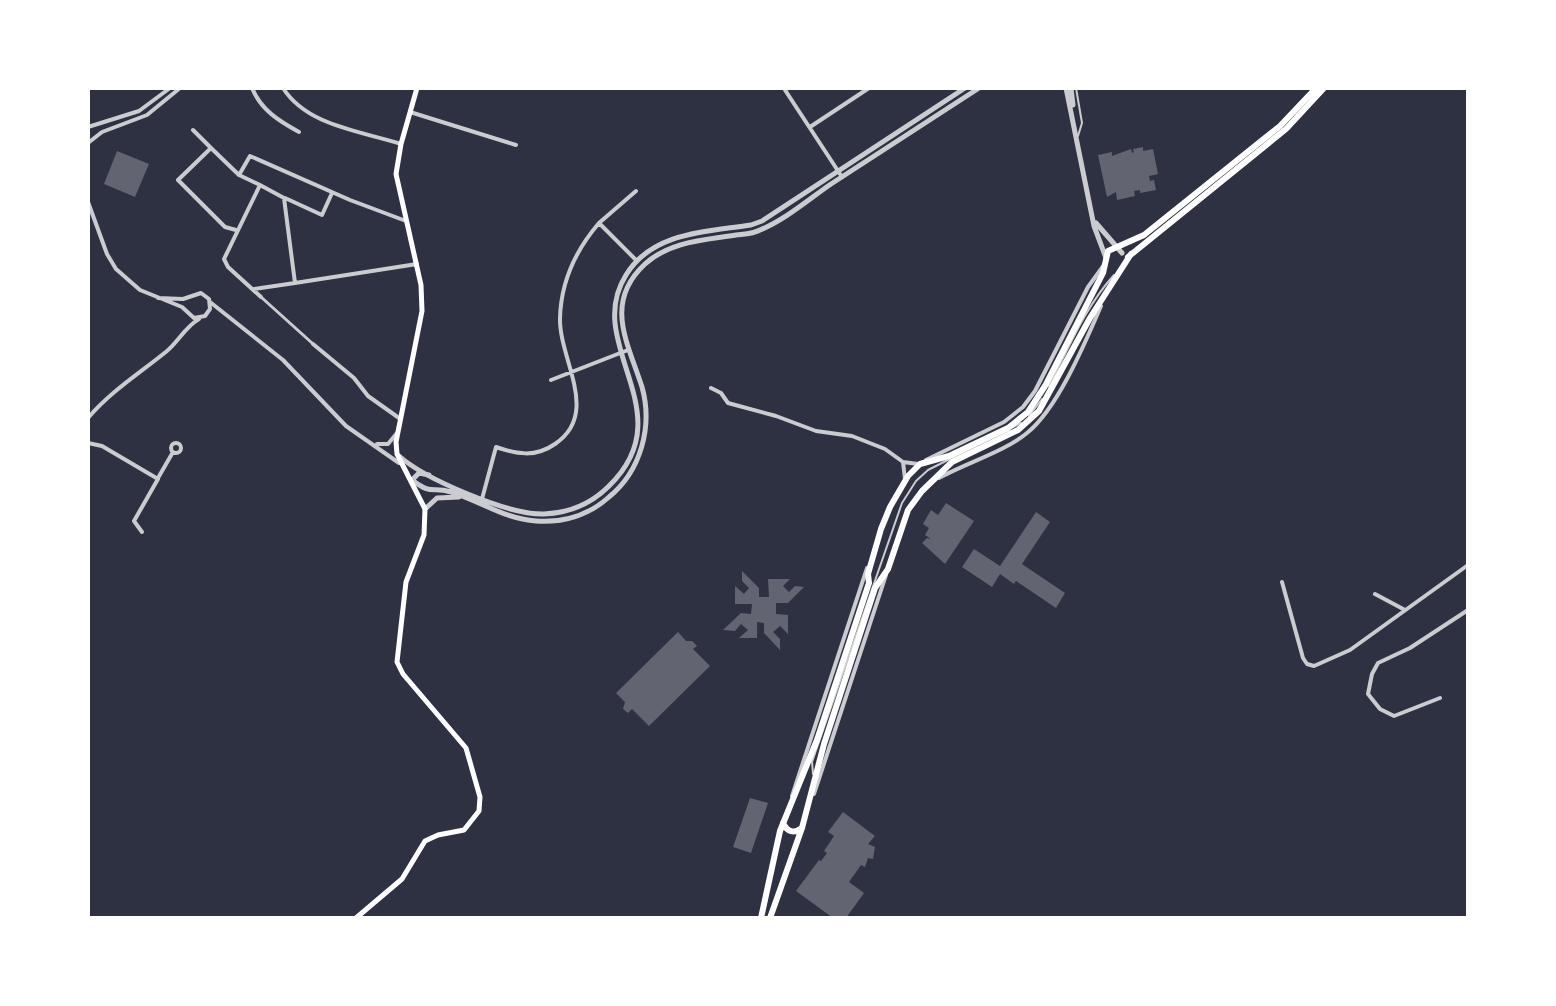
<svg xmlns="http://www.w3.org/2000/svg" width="1556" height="1006" viewBox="0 0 1556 1006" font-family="'Source Serif 4',serif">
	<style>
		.building { fill: #626471 }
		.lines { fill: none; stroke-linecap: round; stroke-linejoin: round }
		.service { stroke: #caccd0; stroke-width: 2 }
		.pedestrian { stroke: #caccd0; stroke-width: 3 }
		.minor { stroke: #caccd0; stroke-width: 4 }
		.tertiary { stroke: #caccd0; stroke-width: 5 }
		.secondary { stroke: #fff; stroke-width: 5 }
		.primary { stroke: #fff; stroke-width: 6 }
	</style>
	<rect width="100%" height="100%" fill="#2d3142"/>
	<path class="building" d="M 1143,147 L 1143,151 L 1153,149 L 1158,174 L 1149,176 L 1150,181 L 1154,180 L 1156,190 L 1140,193 L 1140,190 L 1134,191 L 1135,196 L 1117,200 L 1116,192 L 1107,197 L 1098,155 L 1112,152 L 1112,156 L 1131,149 L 1132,153 L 1134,152 L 1133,149 Z
		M 117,151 L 149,164 L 135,197 L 104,184 Z
		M 946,503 L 974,521 L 945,564 L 922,543 L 927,538 L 931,539 L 925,535 L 929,528 L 923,524 L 931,510 L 938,515 Z
		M 1036,512 L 1050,522 L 1022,564 L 1065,593 L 1056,608 L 1016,581 L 1014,584 L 1000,574 L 992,587 L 962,567 L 974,549 L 1000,566 Z
		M 742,571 L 759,588 L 759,597 L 769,597 L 768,579 L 790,579 L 783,586 L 789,592 L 795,586 L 804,587 L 788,603 L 776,603 L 776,614 L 788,615 L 788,634 L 780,626 L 773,632 L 780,639 L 780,650 L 764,633 L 764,623 L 757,622 L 757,638 L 739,638 L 748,630 L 741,624 L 735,631 L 723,630 L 741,613 L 751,614 L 752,604 L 735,604 L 735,586 L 744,594 L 749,588 L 742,581 Z
		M 678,632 L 686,641 L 692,641 L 697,646 L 693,649 L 710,666 L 649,726 L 632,709 L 628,713 L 623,709 L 625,702 L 616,693 Z
		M 750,798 L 768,803 L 751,853 L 733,847 Z
		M 843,812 L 875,836 L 868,844 L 875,847 L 873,859 L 868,858 L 865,867 L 861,865 L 849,882 L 864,893 L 846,918 L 833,918 L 796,891 L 819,860 L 821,861 L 827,853 L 824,851 L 834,836 L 828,832 Z"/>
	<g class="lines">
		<path class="service" d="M 1076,88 L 1082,123 L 1078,136
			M 1049,386 C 1069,348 1085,307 1114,275
			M 1029,416 L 1042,399
			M 813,774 L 812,762 L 902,503 L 916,481 L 928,470 L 1021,423"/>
		<path class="pedestrian" d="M 261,297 L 312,343"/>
		<path class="minor" d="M 252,88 C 261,110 279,121 299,132
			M 283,88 C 307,126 361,131 401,144
			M 788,88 L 785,90 L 842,177
			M 410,112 L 516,145
			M 88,127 L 139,111 L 170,88
			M 810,127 L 869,88
			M 193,130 L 211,148
			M 88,143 L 102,132 L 147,115 L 180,88
			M 239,175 L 260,185
			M 285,198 L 322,215 L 332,193
			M 88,202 L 107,254 L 116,269 L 140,290 L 182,307 L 194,318 L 205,316 L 210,309 L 209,299 L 201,293 L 183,299 L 158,298
			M 599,223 L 636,191
			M 236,230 L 225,227 L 178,180 L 211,148 L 239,175 L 250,156 L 350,200 L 406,221
			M 254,289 L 295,283
			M 261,297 L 228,267 L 224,259 L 260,185 L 284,198 L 295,283 L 417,264
			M 210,302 L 283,360 L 346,426 L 399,463
			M 313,344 L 354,378 L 368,396 L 399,418
			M 551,380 L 628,350
			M 711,388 L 721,393 L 728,403 L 776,416 L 816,431 L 852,436 L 885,449 L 903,462 L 918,464
			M 88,418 C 111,391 140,373 167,351 C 179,341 185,327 199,319
			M171 448a5 5 0 1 1 10 0a5 5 0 1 1-10 0Z
			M 88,443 L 102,446 L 158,479 L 134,521 L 142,532
			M 377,444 L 388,444 L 397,433
			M 926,460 L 1004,422 L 1023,407 L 1035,391 L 1088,287 L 1104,265
			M 903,462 L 905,479
			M 158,478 L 173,452
			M 939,478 C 966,463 1004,452 1027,433 C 1058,408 1085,343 1101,306
			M 482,499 L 496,447 C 516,454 535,458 555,444 C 601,413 559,360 560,318 C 561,281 575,251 599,223 L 637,261
			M 1282,582 L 1303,658 L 1307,664 L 1314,666 L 1350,650 L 1468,565
			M 1375,594 L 1405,610
			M 1440,698 L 1394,716 L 1380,709 L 1368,694 L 1372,674 L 1378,663 L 1410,648 L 1468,610
			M 814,794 L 886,575
			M 792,796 L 867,568"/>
		<path class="tertiary" d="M 1066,88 L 1094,226 L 1106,258
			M 1071,88 L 1073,105
			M 1096,223 L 1122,253
			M 399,456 C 425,479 508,515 544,514 C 569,513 591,504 609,486 C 685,412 582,345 626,275 C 652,232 706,232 751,225 L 762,221 L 965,88
			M 429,475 L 419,473 L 412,480 C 433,496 431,486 451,492 C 481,501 504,519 536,521 C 563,523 589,515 609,497 C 641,471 653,426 642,387 C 628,343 603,303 645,264 C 670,241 705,240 736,235 C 744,234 753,234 760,230 C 785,220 809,199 831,184 C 880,152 930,120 979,88
			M 425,509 L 437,498 L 459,497"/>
		<path class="secondary" d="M 356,918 L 402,879 L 425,841 L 438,835 L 464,830 L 479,811 L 480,797 L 466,748 L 403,674 L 397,662 L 406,582 L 424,535 L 425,509 L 397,454 L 396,442 L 422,311 L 421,285 L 396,174 L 401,144 L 417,88"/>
		<path class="primary" d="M 1128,257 L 1286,129 L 1324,88
			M 783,823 C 787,832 794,834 802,828
			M 761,918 L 780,831 L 817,740 L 869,583 L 868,574 L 881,529 L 890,507 L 908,476 L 920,464 L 949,456 L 1008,428 L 1028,412 L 1045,386 L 1103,273 L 1108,251 L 1144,235 L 1280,126 L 1316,88
			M 770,918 L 802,828 L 824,744 L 875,588 L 888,569 L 908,510 L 922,491 L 952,462 L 1018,430 L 1039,411 L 1090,318 L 1131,254"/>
	</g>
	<rect width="1556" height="1006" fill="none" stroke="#ffffff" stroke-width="180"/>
</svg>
